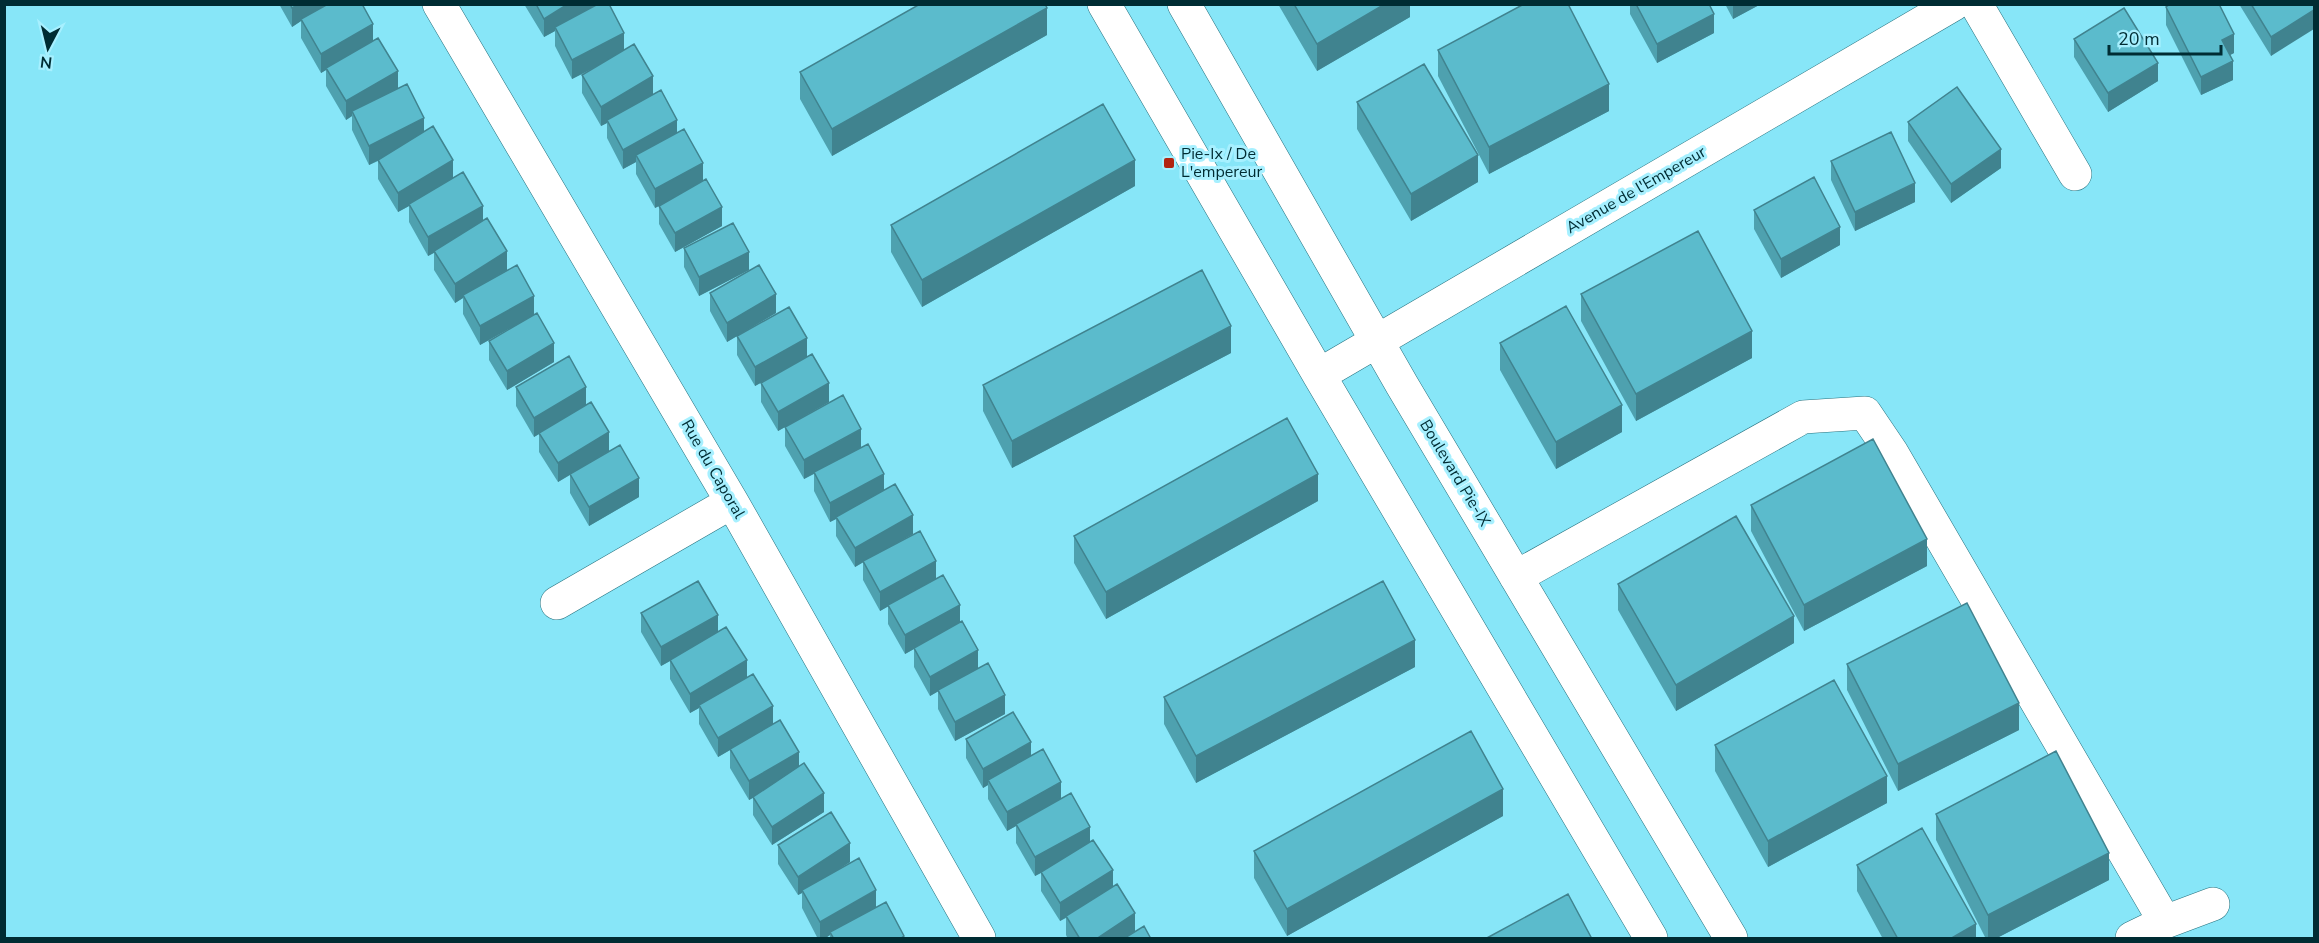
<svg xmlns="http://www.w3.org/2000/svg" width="2319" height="943" viewBox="0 0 2319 943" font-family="'Nunito Sans',sans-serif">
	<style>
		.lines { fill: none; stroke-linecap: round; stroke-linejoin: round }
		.minor-casing { stroke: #26717e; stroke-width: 34 }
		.minor { stroke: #fff; stroke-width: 33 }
		.wall { fill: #4ea1af }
		.shaded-wall { fill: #40838f }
		.building { fill: #5bbbcc; stroke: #40838f; stroke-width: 1.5 }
		.poi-dot { fill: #b22411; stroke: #a7f0ff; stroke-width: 2 }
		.labels { text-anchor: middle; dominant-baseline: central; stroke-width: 6; stroke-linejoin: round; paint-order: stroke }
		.poi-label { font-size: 16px; fill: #002c33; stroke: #a7f0ff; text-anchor: start }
		.street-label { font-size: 16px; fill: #002c33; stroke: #a7f0ff }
	</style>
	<rect width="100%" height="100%" fill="#87e6f8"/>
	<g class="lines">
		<g class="minor-casing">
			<path id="minor" d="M 439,4 L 732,502 L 979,938
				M 1104,4 L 1319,375 L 1651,938
				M 1184,4 L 1402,385 L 1731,938
				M 1976,4 L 2075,174
				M 1319,375 L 1954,4
				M 1516,577 L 1803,417 L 1865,413 L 1892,453 L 2165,922
				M 557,603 L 732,502
				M 2132,938 L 2165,922 L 2213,904"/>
		</g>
		<use href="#minor" class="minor"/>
	</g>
	<path class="wall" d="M 279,4 L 362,4 L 373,40 L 398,89 L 453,178 L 483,221 L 507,270 L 534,315 L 554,362 L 507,390 L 489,360 L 489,341 L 534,315 L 480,345 L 463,314 L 463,298 L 455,303 L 434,270 L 434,253 L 428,256 L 409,222 L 409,206 L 398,212 L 378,179 L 378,161 L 369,165 L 352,130 L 352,116 L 346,120 L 326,86 L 326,70 L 321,73 L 301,38 L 301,21 L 292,27 Z
		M 524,4 L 609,4 L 624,50 L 677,133 L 703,181 L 722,226 L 675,252 L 659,224 L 659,206 L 655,208 L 636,174 L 636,162 L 623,169 L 607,138 L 607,123 L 601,126 L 582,93 L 582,75 L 592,69 L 572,79 L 555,46 L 555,31 L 544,37 Z
		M 1278,4 L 1410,4 L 1410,17 L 1317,71 Z
		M 1630,4 L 1709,4 L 1714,33 L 1657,63 L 1630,14 Z
		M 1725,4 L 1761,4 L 1733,19 Z
		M 2239,4 L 2314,4 L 2271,56 Z
		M 2166,7 L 2234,53 L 2230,55 L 2233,80 L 2201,95 L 2166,25 Z
		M 1047,35 L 832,156 L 800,99 L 800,72 Z
		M 2074,39 L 2158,81 L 2108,112 L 2074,57 Z
		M 1438,50 L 1609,111 L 1489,174 L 1438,76 Z
		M 1357,102 L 1478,182 L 1411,221 L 1357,129 Z
		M 1908,122 L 2001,168 L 1951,203 L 1908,141 Z
		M 1831,161 L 1915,202 L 1855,231 L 1831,180 Z
		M 1135,186 L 922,307 L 891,252 L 891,225 Z
		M 1754,210 L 1840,245 L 1781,278 L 1754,229 Z
		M 684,248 L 749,270 L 699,296 L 684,267 Z
		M 710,293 L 776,313 L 727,342 L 710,311 Z
		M 1581,294 L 1752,358 L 1636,421 L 1581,321 Z
		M 737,336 L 807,357 L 755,386 L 737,355 Z
		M 1500,343 L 1622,432 L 1556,469 L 1500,370 Z
		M 1231,353 L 1012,468 L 983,411 L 983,385 Z
		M 761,383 L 829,402 L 778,431 L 761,402 Z
		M 516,387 L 586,405 L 609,451 L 590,462 L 639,497 L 589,526 L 570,493 L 570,475 L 558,482 L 539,452 L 539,434 L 534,437 L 516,406 Z
		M 785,427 L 861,447 L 884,490 L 913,534 L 887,548 L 936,579 L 960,622 L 978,669 L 1005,714 L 955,741 L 938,709 L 938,691 L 930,696 L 914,667 L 914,649 L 905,654 L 888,624 L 888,606 L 880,611 L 863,580 L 863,562 L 855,567 L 836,536 L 836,519 L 830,522 L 814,491 L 814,474 L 804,479 L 785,446 Z
		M 1318,501 L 1106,619 L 1074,563 L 1074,536 Z
		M 1751,505 L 1927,566 L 1804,631 L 1751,531 Z
		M 1618,584 L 1794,643 L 1676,711 L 1618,610 Z
		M 641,613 L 718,632 L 747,678 L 824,812 L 772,845 L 753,815 L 753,798 L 749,800 L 730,768 L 730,750 L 718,757 L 699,724 L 699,708 L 690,713 L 670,679 L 670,661 L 661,666 L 641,632 Z
		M 1847,664 L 2019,730 L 1898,791 L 1847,690 Z
		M 1415,667 L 1196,783 L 1164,724 L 1164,697 Z
		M 966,739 L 1031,756 L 1061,799 L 1090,842 L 1135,931 L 1151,939 L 1068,939 L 1066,935 L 1066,918 L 1060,921 L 1041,891 L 1041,873 L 1035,876 L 1016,843 L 1016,826 L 1007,831 L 988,799 L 988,785 L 983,788 L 966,758 Z
		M 1715,745 L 1887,803 L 1768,867 L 1715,771 Z
		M 1936,814 L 2109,880 L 1995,939 L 1986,939 L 1936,840 Z
		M 1503,816 L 1287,936 L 1254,878 L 1254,851 Z
		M 778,845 L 850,862 L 840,868 L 904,939 L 830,939 L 830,935 L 824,939 L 818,939 L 802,908 L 802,893 L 798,895 L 778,864 Z
		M 1857,865 L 1976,939 L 1883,939 L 1857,891 Z"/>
	<path class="shaded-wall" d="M 298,4 L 331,4 L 301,19 L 301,21 L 292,27 L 292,8 Z
		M 568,4 L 600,4 L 555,27 L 555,31 L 544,37 L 544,19 Z
		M 1385,4 L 1410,4 L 1410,17 L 1317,71 L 1317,44 Z
		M 1733,4 L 1761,4 L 1733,19 Z
		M 1047,8 L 1047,35 L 832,156 L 832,129 Z
		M 2314,10 L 2314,29 L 2271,56 L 2271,37 Z
		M 1714,14 L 1714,33 L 1657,63 L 1657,44 Z
		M 373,24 L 373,43 L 326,68 L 326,70 L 321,73 L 321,54 Z
		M 624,33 L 624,52 L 572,79 L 572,60 Z
		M 2234,34 L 2234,53 L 2222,59 L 2222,40 Z
		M 2233,61 L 2233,80 L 2201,95 L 2201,77 Z
		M 2158,63 L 2158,81 L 2108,112 L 2108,93 Z
		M 398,71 L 398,90 L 352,111 L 352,116 L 346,120 L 346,101 Z
		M 653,76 L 653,95 L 607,120 L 607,123 L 601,126 L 601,107 Z
		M 1609,84 L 1609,111 L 1489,174 L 1489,147 Z
		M 424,118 L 424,137 L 369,165 L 369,146 Z
		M 677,120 L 677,139 L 636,155 L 636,162 L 623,169 L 623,150 Z
		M 2001,149 L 2001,168 L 1951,203 L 1951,184 Z
		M 1478,155 L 1478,182 L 1411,221 L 1411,194 Z
		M 453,160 L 453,179 L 409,204 L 409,206 L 398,212 L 398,193 Z
		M 1135,160 L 1135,186 L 922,307 L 922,280 Z
		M 703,163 L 703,182 L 655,208 L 655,189 Z
		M 1915,183 L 1915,202 L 1855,231 L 1855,212 Z
		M 483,206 L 483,225 L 428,256 L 428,237 Z
		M 722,207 L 722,226 L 675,252 L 675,233 Z
		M 1840,227 L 1840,245 L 1781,278 L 1781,259 Z
		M 507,251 L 507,270 L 463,295 L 463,298 L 455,303 L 455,284 Z
		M 749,252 L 749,270 L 699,296 L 699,277 Z
		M 776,294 L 776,313 L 727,342 L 727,323 Z
		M 534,296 L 534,315 L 480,345 L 480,326 Z
		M 1231,326 L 1231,353 L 1012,468 L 1012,441 Z
		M 1752,331 L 1752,358 L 1636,421 L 1636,394 Z
		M 807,338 L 807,357 L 755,386 L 755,367 Z
		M 554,343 L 554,362 L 507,390 L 507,371 Z
		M 829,383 L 829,402 L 778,431 L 778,412 Z
		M 586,387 L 586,406 L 534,437 L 534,418 Z
		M 1622,405 L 1622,432 L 1556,469 L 1556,442 Z
		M 861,429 L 861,448 L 804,479 L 804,460 Z
		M 609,432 L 609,451 L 558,482 L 558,463 Z
		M 884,474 L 884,493 L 836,517 L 836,519 L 830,522 L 830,503 Z
		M 1318,474 L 1318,501 L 1106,619 L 1106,592 Z
		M 639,478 L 639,497 L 589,526 L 589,507 Z
		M 913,515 L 913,534 L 855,567 L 855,548 Z
		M 1927,539 L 1927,566 L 1804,631 L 1804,605 Z
		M 936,561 L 936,580 L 880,611 L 880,592 Z
		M 960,605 L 960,623 L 905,654 L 905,635 Z
		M 718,615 L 718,634 L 661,666 L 661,647 Z
		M 1794,616 L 1794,643 L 1676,711 L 1676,685 Z
		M 1415,640 L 1415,667 L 1196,783 L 1196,756 Z
		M 978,650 L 978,669 L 930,696 L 930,677 Z
		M 747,660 L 747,679 L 699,705 L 699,708 L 690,713 L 690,694 Z
		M 1005,695 L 1005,714 L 955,741 L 955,722 Z
		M 2019,703 L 2019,730 L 1898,791 L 1898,764 Z
		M 773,706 L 773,725 L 718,757 L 718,738 Z
		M 1031,742 L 1031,761 L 988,780 L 988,785 L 983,788 L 983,769 Z
		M 799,752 L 799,771 L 749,800 L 749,781 Z
		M 1887,776 L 1887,803 L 1768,867 L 1768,841 Z
		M 1061,782 L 1061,801 L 1016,824 L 1016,826 L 1007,831 L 1007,812 Z
		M 1503,789 L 1503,816 L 1287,936 L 1287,909 Z
		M 824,793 L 824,812 L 772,845 L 772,827 Z
		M 1090,827 L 1090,846 L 1035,876 L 1035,857 Z
		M 850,843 L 850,862 L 803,892 L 802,890 L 802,893 L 798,895 L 798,877 Z
		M 2109,853 L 2109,880 L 1995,939 L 1988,939 L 1988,915 Z
		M 1113,870 L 1113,889 L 1060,921 L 1060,903 Z
		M 876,890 L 876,909 L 830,932 L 830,935 L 824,939 L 820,939 L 820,922 Z
		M 1135,913 L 1135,932 L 1125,939 L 1096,939 Z
		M 1976,924 L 1976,939 L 1950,939 Z"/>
	<path class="building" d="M 290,4 L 298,4 L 292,8 Z
		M 328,4 L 362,4 L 373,24 L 321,54 L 301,19 Z
		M 536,4 L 568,4 L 544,19 Z
		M 598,4 L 609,4 L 624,33 L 572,60 L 555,27 Z
		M 920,4 L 1045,4 L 1047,8 L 832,129 L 800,72 Z
		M 1294,4 L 1385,4 L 1317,44 Z
		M 1524,4 L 1568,4 L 1609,84 L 1489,147 L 1438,50 Z
		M 1636,4 L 1709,4 L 1714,14 L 1657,44 Z
		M 2170,4 L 2219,4 L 2234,34 L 2222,40 L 2233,61 L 2201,77 L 2166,7 Z
		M 2251,4 L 2314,4 L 2314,10 L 2271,37 Z
		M 2124,8 L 2158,63 L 2108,93 L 2074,39 Z
		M 378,38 L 398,71 L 346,101 L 326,68 Z
		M 634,44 L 653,76 L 601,107 L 582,75 Z
		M 1424,64 L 1478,155 L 1411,194 L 1357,102 Z
		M 407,84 L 424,118 L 369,146 L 352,111 Z
		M 1957,87 L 2001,149 L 1951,184 L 1908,122 Z
		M 661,90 L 677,120 L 623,150 L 607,120 Z
		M 1103,104 L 1135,160 L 922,280 L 891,225 Z
		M 433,126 L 453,160 L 398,193 L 378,160 Z
		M 684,129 L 703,163 L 655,189 L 636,155 Z
		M 1891,132 L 1915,183 L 1855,212 L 1831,161 Z
		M 463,172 L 483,206 L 428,237 L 409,204 Z
		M 1814,177 L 1840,227 L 1781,259 L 1754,210 Z
		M 706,179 L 722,207 L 675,233 L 659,206 Z
		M 487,218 L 507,251 L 455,284 L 434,251 Z
		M 733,223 L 749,252 L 699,277 L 684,248 Z
		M 1698,231 L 1752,331 L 1636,394 L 1581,294 Z
		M 517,265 L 534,296 L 480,326 L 463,295 Z
		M 759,265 L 776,294 L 727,323 L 710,293 Z
		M 1202,270 L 1231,326 L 1012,441 L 983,385 Z
		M 1566,306 L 1622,405 L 1556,442 L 1500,343 Z
		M 789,307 L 807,338 L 755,367 L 737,336 Z
		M 537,313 L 554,343 L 507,371 L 489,341 Z
		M 812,354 L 829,383 L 778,412 L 761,383 Z
		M 569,356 L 586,387 L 534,418 L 516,387 Z
		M 843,395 L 861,429 L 804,460 L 785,427 Z
		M 591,402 L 609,432 L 558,463 L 539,433 Z
		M 1287,418 L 1318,474 L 1106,592 L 1074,536 Z
		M 1873,439 L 1927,539 L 1804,605 L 1751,505 Z
		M 868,444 L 884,474 L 830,503 L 814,472 Z
		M 620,445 L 639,478 L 589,507 L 570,474 Z
		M 895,484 L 913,515 L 855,548 L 836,517 Z
		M 1736,516 L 1794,616 L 1676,685 L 1618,584 Z
		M 920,531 L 936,561 L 880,592 L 863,561 Z
		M 943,575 L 960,605 L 905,635 L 888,605 Z
		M 698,581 L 718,615 L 661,647 L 641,613 Z
		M 1383,581 L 1415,640 L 1196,756 L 1164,697 Z
		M 1967,603 L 2019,703 L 1898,764 L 1847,664 Z
		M 962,621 L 978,650 L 930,677 L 914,648 Z
		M 726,627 L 747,660 L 690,694 L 670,660 Z
		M 988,663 L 1005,695 L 955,722 L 938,690 Z
		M 753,674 L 773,706 L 718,738 L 699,705 Z
		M 1834,680 L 1887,776 L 1768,841 L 1715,745 Z
		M 1013,712 L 1031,742 L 983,769 L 966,739 Z
		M 780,720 L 799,752 L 749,781 L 730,749 Z
		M 1471,731 L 1503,789 L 1287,909 L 1254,851 Z
		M 1043,749 L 1061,782 L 1007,812 L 988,780 Z
		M 2056,751 L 2109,853 L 1988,915 L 1936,814 Z
		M 804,763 L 824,793 L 772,827 L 753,797 Z
		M 1071,793 L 1090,827 L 1035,857 L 1016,824 Z
		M 831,812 L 850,843 L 798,877 L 778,845 Z
		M 1922,828 L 1976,924 L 1950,939 L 1898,939 L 1857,865 Z
		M 1093,840 L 1113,870 L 1060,903 L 1041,872 Z
		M 859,858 L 876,890 L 820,922 L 802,890 Z
		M 1117,884 L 1135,913 L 1096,939 L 1080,939 L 1066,916 Z
		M 1568,894 L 1592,939 L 1485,939 Z
		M 886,902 L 904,936 L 900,939 L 834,939 L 830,932 Z
		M 1144,926 L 1151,939 L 1123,939 Z"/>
	<rect class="poi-dot" x="1163" y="157" width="12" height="12" rx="3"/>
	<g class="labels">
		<g class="poi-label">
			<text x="1181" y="154">Pie-Ix / De<tspan x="1181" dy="18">L'empereur</tspan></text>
		</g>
		<g class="street-label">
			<text transform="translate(1636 190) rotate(-30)">Avenue de l'Empereur</text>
			<text transform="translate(713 469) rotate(60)">Rue du Caporal</text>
			<text transform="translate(1455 473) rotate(59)">Boulevard Pie-IX</text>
		</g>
	</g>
	<rect width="2319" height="943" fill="none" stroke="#002c33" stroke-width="12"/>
	<g transform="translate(48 48) rotate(187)" stroke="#a7f0ff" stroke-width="4.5" paint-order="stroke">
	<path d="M0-4.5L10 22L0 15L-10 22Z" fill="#002c33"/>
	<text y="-9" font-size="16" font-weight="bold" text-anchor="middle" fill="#002c33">N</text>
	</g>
	<path d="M2109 45v9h112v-9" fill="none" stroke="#002c33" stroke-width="3"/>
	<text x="2118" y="45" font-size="18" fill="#002c33" stroke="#a7f0ff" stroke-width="4.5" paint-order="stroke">20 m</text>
</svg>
